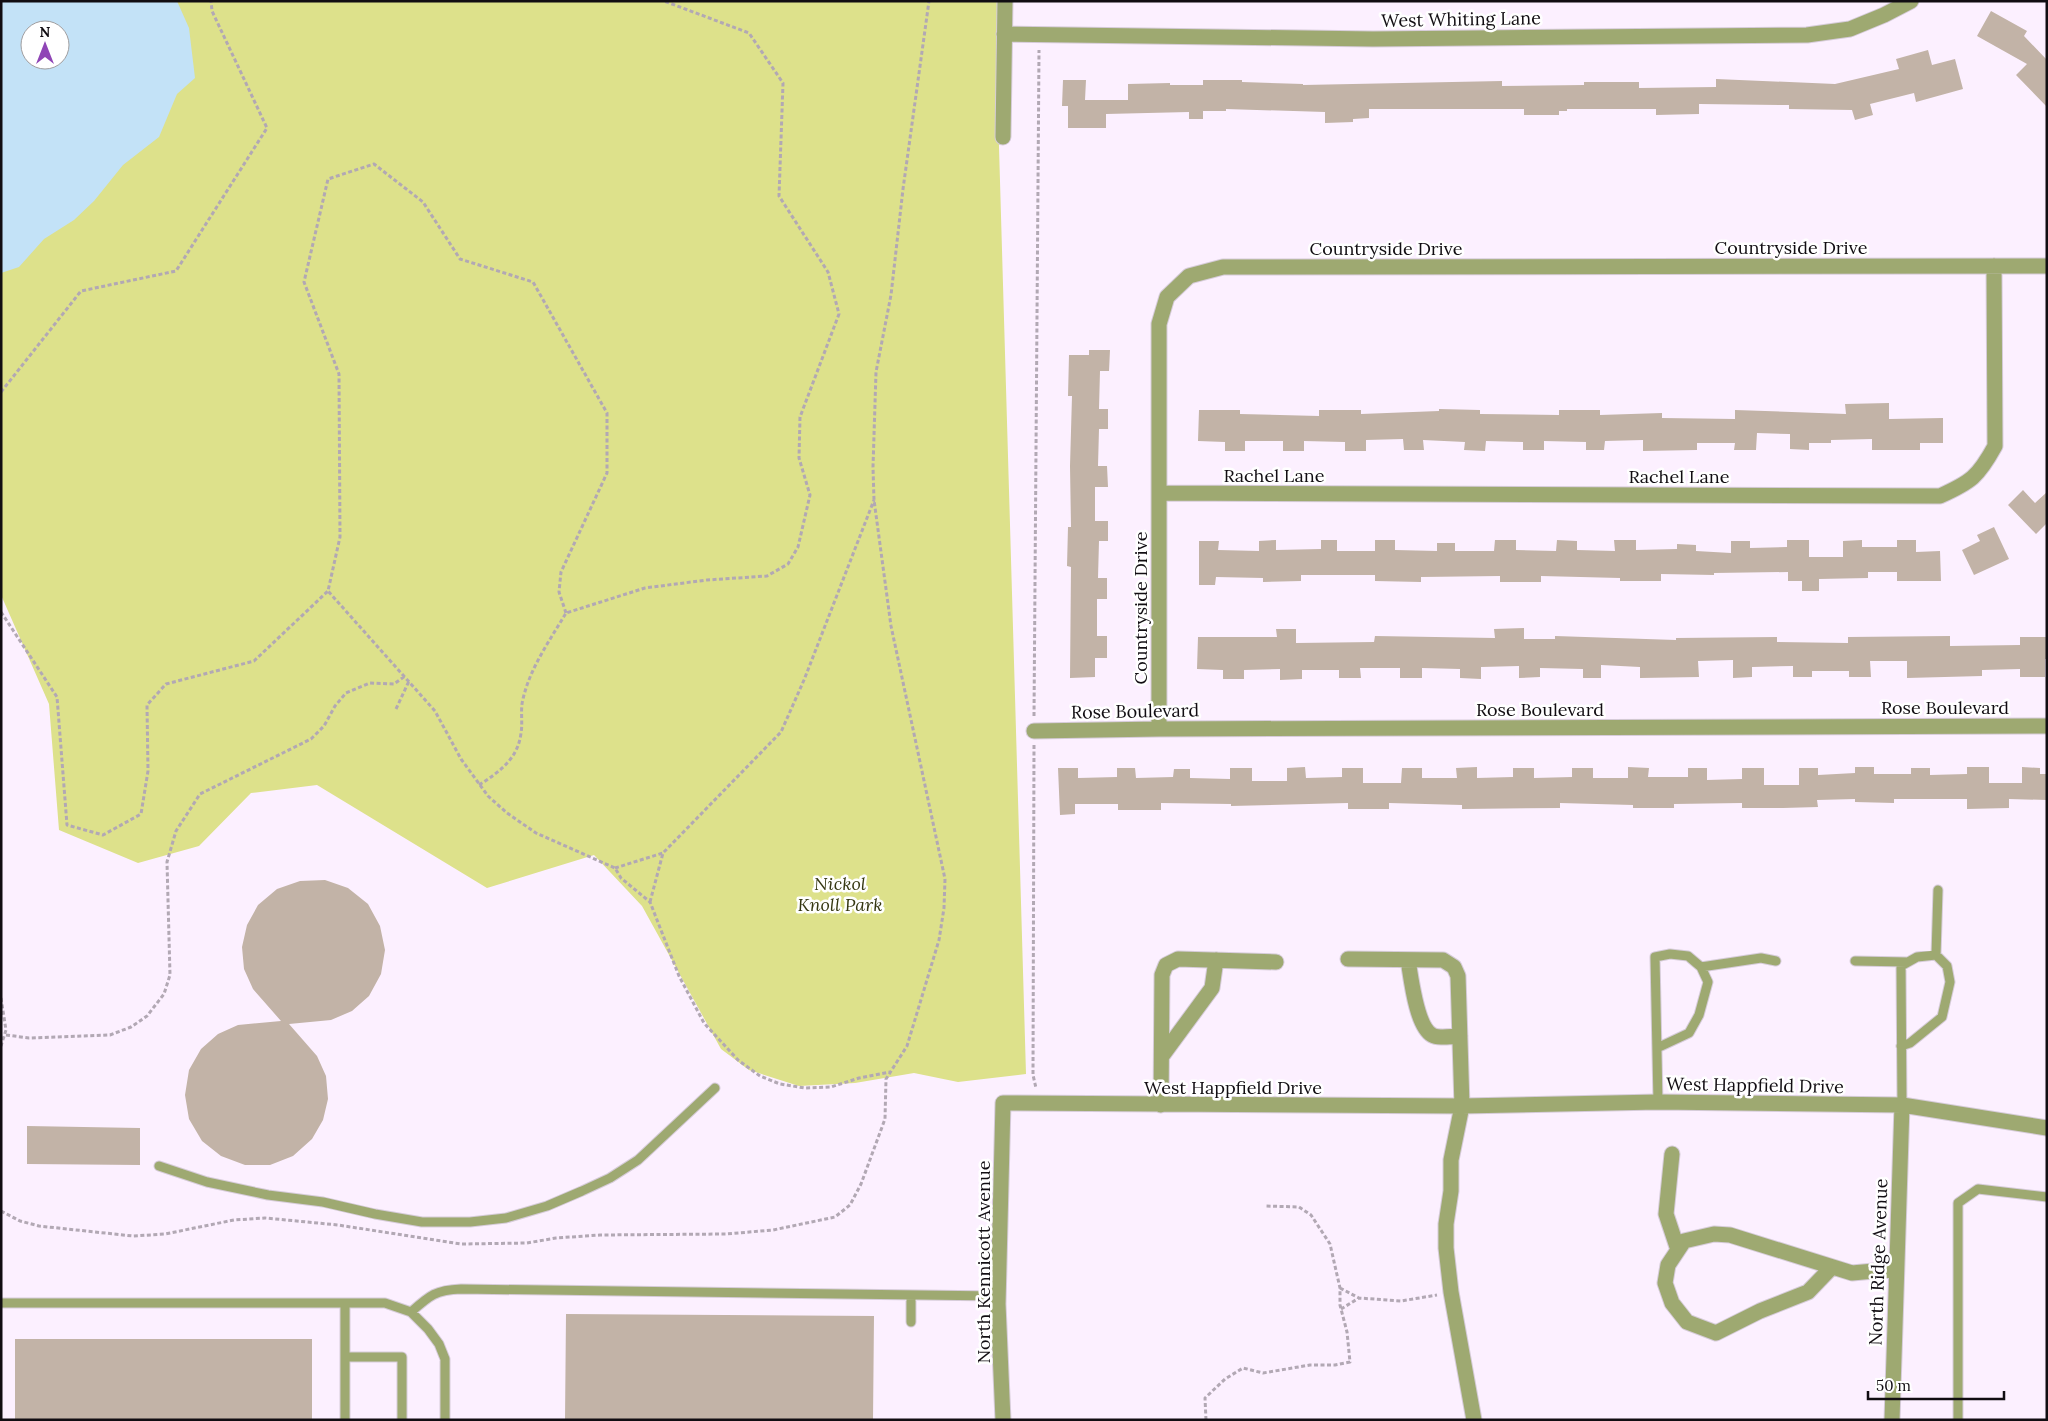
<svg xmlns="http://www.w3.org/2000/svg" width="2048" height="1421" viewBox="0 0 2048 1421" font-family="Lora,serif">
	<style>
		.green { fill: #dde18b; fill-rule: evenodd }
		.water { fill: #c3e2f7; fill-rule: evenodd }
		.building { fill: #c2b3a7 }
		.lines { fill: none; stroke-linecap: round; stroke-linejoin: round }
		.service-casing { stroke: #d6ccd9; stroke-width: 11 }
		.minor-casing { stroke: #d6ccd9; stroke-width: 17 }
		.path { stroke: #b2a8b4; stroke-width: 3; stroke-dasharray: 4 2.5; stroke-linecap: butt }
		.service { stroke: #9ea971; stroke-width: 9 }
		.minor { stroke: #9ea971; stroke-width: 15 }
		.labels { text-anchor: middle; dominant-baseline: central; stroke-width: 5; stroke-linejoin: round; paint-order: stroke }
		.street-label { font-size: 18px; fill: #110d12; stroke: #fff }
		.park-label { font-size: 18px; font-style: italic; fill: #353711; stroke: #fff }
	</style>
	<rect width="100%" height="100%" fill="#fcf0ff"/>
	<path class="green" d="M 1,1 L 998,1 L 999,147 L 1026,1074 L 958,1082 L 914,1073 L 855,1083 L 799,1086 L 749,1070 L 721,1049 L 642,906 L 594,855 L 487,888 L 317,785 L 251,793 L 199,846 L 138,863 L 59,830 L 49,704 L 1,595 ZM 30,30 L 60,30 L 60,60 L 30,60 Z"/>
	<path class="water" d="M 1,1 L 177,1 L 189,28 L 195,78 L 177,94 L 159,137 L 123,165 L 94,201 L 74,220 L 44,239 L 19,267 L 1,273 ZM 30,30 L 60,30 L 60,60 L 30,60 Z"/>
	<path class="building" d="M 1991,11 L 2027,31 L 2024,36 L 2047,60 L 2047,107 L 2016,75 L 2027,64 L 1977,36 Z
		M 1928,50 L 1932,65 L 1955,59 L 1963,89 L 1916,102 L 1914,93 L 1870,104 L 1873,115 L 1855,120 L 1852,110 L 1789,109 L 1789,105 L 1699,104 L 1699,114 L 1656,115 L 1656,109 L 1567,109 L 1567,111 L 1559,111 L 1559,115 L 1524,115 L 1524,109 L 1369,109 L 1369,118 L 1353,119 L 1353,122 L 1325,123 L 1325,112 L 1226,109 L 1226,111 L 1203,111 L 1203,119 L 1189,119 L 1189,112 L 1106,114 L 1106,128 L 1068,128 L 1068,106 L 1062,106 L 1063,80 L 1086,80 L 1085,100 L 1128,100 L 1128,84 L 1170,83 L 1170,85 L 1203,85 L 1203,80 L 1242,80 L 1242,82 L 1303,84 L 1303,85 L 1502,81 L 1502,86 L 1584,85 L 1584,82 L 1639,82 L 1639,88 L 1716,87 L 1716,79 L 1835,84 L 1899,69 L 1896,59 Z
		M 1089,350 L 1110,350 L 1109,371 L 1100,371 L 1099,409 L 1108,409 L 1108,429 L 1099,429 L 1098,466 L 1107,466 L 1108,487 L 1095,487 L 1095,521 L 1108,521 L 1108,541 L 1099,541 L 1098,578 L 1107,578 L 1107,599 L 1097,599 L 1097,636 L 1107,636 L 1107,658 L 1095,658 L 1095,677 L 1070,678 L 1071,567 L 1067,566 L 1068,527 L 1071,527 L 1070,466 L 1072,396 L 1068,396 L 1069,355 L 1089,355 Z
		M 1889,403 L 1889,419 L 1943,418 L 1943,443 L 1920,443 L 1920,450 L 1872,450 L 1872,439 L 1831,440 L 1831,443 L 1809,443 L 1809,450 L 1790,449 L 1790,434 L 1757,433 L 1756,450 L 1734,450 L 1735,443 L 1697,443 L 1697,450 L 1643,451 L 1643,440 L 1605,441 L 1604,450 L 1586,450 L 1586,442 L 1544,441 L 1544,450 L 1523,450 L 1523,442 L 1486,441 L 1485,451 L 1464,450 L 1465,442 L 1423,440 L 1424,450 L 1404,450 L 1403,439 L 1366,440 L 1366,451 L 1345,451 L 1345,442 L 1304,441 L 1304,451 L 1283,451 L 1283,441 L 1245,441 L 1245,451 L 1225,451 L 1225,442 L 1198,441 L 1199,410 L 1240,410 L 1240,414 L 1319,416 L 1319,410 L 1361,410 L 1361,414 L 1439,411 L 1439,409 L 1480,410 L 1480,414 L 1559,415 L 1559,410 L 1600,410 L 1600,415 L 1662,413 L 1662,418 L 1735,419 L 1735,410 L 1846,414 L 1845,404 Z
		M 2023,490 L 2035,503 L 2047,492 L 2047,523 L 2036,534 L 2008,505 Z
		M 1994,527 L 2009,559 L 1974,575 L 1962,550 L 1980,541 L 1977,535 Z
		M 1276,540 L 1276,550 L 1321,549 L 1321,540 L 1337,540 L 1337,551 L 1375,551 L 1375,540 L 1395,540 L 1395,550 L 1437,551 L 1437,543 L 1455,543 L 1455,551 L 1494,551 L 1495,540 L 1516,540 L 1516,550 L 1556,551 L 1557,540 L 1577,541 L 1577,550 L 1615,551 L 1614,540 L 1636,540 L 1636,550 L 1677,549 L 1677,544 L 1696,545 L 1696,551 L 1731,553 L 1731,541 L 1750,541 L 1750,548 L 1787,547 L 1787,540 L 1809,540 L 1809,557 L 1843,557 L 1843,541 L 1862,540 L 1862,547 L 1897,547 L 1897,540 L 1916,540 L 1916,552 L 1940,551 L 1941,581 L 1897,581 L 1897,572 L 1868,572 L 1868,578 L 1819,579 L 1819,591 L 1802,591 L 1802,581 L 1788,581 L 1788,572 L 1714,573 L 1714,575 L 1661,574 L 1661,581 L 1620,581 L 1620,578 L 1541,576 L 1541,582 L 1500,582 L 1500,576 L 1421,577 L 1421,582 L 1375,581 L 1375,575 L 1301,575 L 1301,581 L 1263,582 L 1263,578 L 1216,577 L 1215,585 L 1199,585 L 1199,541 L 1219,541 L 1218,550 L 1259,551 L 1259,541 Z
		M 1524,628 L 1524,639 L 1555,639 L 1555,636 L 1676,640 L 1676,638 L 1777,637 L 1777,642 L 1848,643 L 1848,637 L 1950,636 L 1950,646 L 2020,645 L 2020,637 L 2047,637 L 2047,659 L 2045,659 L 2045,677 L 2020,677 L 2020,669 L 1982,670 L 1982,676 L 1907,678 L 1907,661 L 1870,661 L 1871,677 L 1849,677 L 1849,671 L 1812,671 L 1812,677 L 1793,677 L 1793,666 L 1752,667 L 1752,677 L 1733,678 L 1733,660 L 1698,661 L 1699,677 L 1640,678 L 1640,667 L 1601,665 L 1601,678 L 1583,678 L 1583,669 L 1540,668 L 1540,677 L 1519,678 L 1519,666 L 1481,667 L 1481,679 L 1460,678 L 1460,669 L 1422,668 L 1422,678 L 1400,678 L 1400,668 L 1360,668 L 1361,678 L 1339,678 L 1339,670 L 1302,670 L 1302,679 L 1280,680 L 1280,669 L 1244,670 L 1244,679 L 1223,679 L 1223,670 L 1197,669 L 1198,637 L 1277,637 L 1276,629 L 1296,629 L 1296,643 L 1374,642 L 1375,636 L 1495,638 L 1494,629 Z
		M 1305,767 L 1306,778 L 1342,777 L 1342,768 L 1363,768 L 1363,783 L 1401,783 L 1402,768 L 1422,768 L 1422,778 L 1457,778 L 1456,768 L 1477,767 L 1477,778 L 1513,777 L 1513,768 L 1534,768 L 1534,778 L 1572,777 L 1572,768 L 1593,768 L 1593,778 L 1628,778 L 1628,767 L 1649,768 L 1648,777 L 1688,777 L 1688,768 L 1707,768 L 1707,780 L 1742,779 L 1742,768 L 1764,768 L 1764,785 L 1799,785 L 1799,768 L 1818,768 L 1818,775 L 1855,773 L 1855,767 L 1874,767 L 1874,774 L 1911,774 L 1911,768 L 1930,768 L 1930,775 L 1967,774 L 1967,767 L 1989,767 L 1989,783 L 2022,783 L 2022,767 L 2040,768 L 2040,774 L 2047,774 L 2047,800 L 2009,799 L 2009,808 L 1967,809 L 1967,799 L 1894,799 L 1894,803 L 1855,802 L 1855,799 L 1817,800 L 1818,807 L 1783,808 L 1742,808 L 1742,803 L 1674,804 L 1674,808 L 1633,808 L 1633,805 L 1560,803 L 1560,808 L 1462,809 L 1462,805 L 1389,803 L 1389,809 L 1348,809 L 1348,803 L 1231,806 L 1231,804 L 1161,803 L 1161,810 L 1118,810 L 1118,804 L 1075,804 L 1075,814 L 1060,815 L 1058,768 L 1078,768 L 1078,778 L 1117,777 L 1117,768 L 1135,768 L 1136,778 L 1173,777 L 1174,769 L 1190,769 L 1190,778 L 1230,779 L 1230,768 L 1252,768 L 1252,781 L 1287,781 L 1287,768 Z
		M 325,880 L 348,888 L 368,904 L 380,926 L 385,950 L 381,974 L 369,996 L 352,1011 L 331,1020 L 289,1024 L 317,1056 L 326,1076 L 328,1099 L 323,1120 L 312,1139 L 293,1156 L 270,1165 L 245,1165 L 221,1156 L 202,1141 L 189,1119 L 185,1095 L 189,1070 L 201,1049 L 218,1034 L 238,1025 L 281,1021 L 253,989 L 244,969 L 242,947 L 247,925 L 258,905 L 277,889 L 300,881 Z
		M 27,1126 L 140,1128 L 140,1165 L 27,1164 Z
		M 566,1314 L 874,1316 L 873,1420 L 565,1420 Z
		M 15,1339 L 312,1339 L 312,1420 L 15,1420 Z"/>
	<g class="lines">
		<g class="service-casing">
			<path id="service" d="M 1936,955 L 1938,890
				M 1855,961 L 1907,962
				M 1701,967 L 1761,958 L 1776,961
				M 1901,1046 L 1910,1043 L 1942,1017 L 1950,982 L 1947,966 L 1936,955 L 1917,957 L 1901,966 L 1902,1105
				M 1657,1048 L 1689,1033 L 1699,1015 L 1708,982 L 1701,967 L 1688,956 L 1670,954 L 1655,957 L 1658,1102
				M 159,1166 L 207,1182 L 268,1195 L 323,1202 L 375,1214 L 422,1222 L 470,1222 L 506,1218 L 547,1206 L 582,1191 L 610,1178 L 638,1160 L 715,1088
				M 1,1303 L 385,1303 L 411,1312 L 428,1329 L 439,1344 L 445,1359 L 445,1420
				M 345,1303 L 345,1420
				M 411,1312 C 430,1295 436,1290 461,1289 L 998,1296
				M 911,1322 L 911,1295
				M 345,1357 L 402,1357 L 402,1420
				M 1958,1420 L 1958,1203 L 1978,1189 L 2047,1197"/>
		</g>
		<g class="minor-casing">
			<path id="minor" d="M 1004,34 L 1373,39 L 1807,35 L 1850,29 L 1884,15 L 1911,1
				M 1003,137 L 1005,1
				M 1159,493 L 1940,496 C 1971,482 1978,477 1995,446 L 1994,266
				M 1159,729 L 1159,324 L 1167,297 L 1189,276 L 1223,267 L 2047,266
				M 1034,731 L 1159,729 L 2047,726
				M 1348,959 L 1443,960 L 1454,967 L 1458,976 L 1462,1106 L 1451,1160 L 1451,1191 L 1446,1224 L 1446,1248 L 1451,1292 L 1474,1420
				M 1408,960 C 1411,977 1416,1026 1432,1035 C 1439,1039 1452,1036 1460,1036
				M 1162,1056 L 1212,988 L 1216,960
				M 1161,1105 L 1162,975 L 1166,965 L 1178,959 L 1276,962
				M 1672,1154 L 1666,1214 L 1678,1250
				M 1832,1267 L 1808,1292 L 1760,1311 L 1716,1333 L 1687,1322 L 1672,1303 L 1665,1283 L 1668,1265 L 1684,1241 L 1714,1234 L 1730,1235 L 1852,1273 L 1896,1269
				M 1003,1420 L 998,1304 L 1003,1103 L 1462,1106 L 1658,1102 L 1902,1105 L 2047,1128
				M 1892,1420 L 1902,1105"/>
		</g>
		<path class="path" d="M 1,392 L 81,291 L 176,271 L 267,128 L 212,11 L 211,1
			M 1,612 L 57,697 L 67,825 L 103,835 L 141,814 L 148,771 L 147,705 L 166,684 L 254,661 L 328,591
			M 566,613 L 559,592 L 561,572 L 607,473 L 607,413 L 533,282 L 460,259 L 423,202 L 374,164 L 328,179 L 304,282 L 339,374 L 340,537 L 328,591 L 435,711 L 461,759 L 488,796 L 507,813 L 536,833 L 615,868 L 621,878 L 650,902 L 679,976 L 704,1023 L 738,1060 L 760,1076 L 780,1084 L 805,1088 L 831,1087 L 859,1078 L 890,1072
			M 396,709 L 409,681
			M 1034,716 L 1039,50
			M 1034,745 L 1033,1075 L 1036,1088
			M 479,785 C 499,772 518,759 521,733 C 523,722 520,710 523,699 C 530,668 550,640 566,613 L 645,588 L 707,580 L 767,576 L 788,564 L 798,547 L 810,495 L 799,458 L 800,417 L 839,314 L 828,272 L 779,196 L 783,83 L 749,33 L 664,1
			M 615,868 L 663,853
			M 650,902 L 663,853 L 781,732 L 804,680 L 874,500
			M 1,998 L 6,1030 L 1,1046
			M 6,1035 L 29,1038 L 110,1035 L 131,1027 L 147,1016 L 164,994 L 170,975 L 167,862 L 176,831 L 200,794 L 311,739 L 324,726 L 335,706 L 346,693 L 370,683 L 394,684 L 405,676
			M 1,1211 L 20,1221 L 39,1226 L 133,1236 L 165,1234 L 234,1220 L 265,1218 L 338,1225 L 461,1244 L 527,1243 L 556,1238 L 600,1235 L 726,1234 L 773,1230 L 835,1217 L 850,1205 L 861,1184 L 885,1119 L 886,1079 L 907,1046 L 939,940 L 944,908 L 945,879 L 891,626 L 874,500 L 873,467 L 876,372 L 891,295 L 903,189 L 929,1
			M 1340,1288 L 1359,1298
			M 1341,1309 L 1359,1298 L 1401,1301 L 1437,1295
			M 1206,1420 L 1205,1398 L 1225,1379 L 1243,1368 L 1263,1373 L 1310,1365 L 1335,1365 L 1350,1362 L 1347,1332 L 1340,1305 L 1340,1288 L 1330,1244 L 1311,1215 L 1299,1207 L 1265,1206"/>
		<use href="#service" class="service"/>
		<use href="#minor" class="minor"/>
	</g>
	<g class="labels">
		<g class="street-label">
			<text transform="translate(1461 19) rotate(-1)">West Whiting Lane</text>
			<text x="1791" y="247">Countryside Drive</text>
			<text x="1386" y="248">Countryside Drive</text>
			<text x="1274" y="475">Rachel Lane</text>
			<text x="1679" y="476">Rachel Lane</text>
			<text transform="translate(1140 608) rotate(-90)">Countryside Drive</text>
			<text x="1945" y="707">Rose Boulevard</text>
			<text x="1540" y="709">Rose Boulevard</text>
			<text transform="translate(1135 711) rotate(-1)">Rose Boulevard</text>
			<text transform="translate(1755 1085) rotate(1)">West Happfield Drive</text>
			<text x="1233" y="1087">West Happfield Drive</text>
			<text transform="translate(983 1262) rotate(-90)">North Kennicott Avenue</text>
			<text transform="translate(1878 1262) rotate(-88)">North Ridge Avenue</text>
		</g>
		<g class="park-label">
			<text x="840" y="883">Nickol<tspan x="840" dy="21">Knoll Park</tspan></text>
		</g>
	</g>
	<rect width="2048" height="1421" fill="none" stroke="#110d12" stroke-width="5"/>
	<g transform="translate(45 45)"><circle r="24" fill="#ffffff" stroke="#a09ea0"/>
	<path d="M0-4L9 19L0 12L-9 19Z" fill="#8f45b6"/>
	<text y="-8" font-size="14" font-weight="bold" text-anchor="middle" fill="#110d12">N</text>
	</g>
	<path d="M1868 1391v8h136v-8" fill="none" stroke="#110d12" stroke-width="2.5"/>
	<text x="1876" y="1391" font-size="15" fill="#110d12" stroke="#ffffff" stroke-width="4" paint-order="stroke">50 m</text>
</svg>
